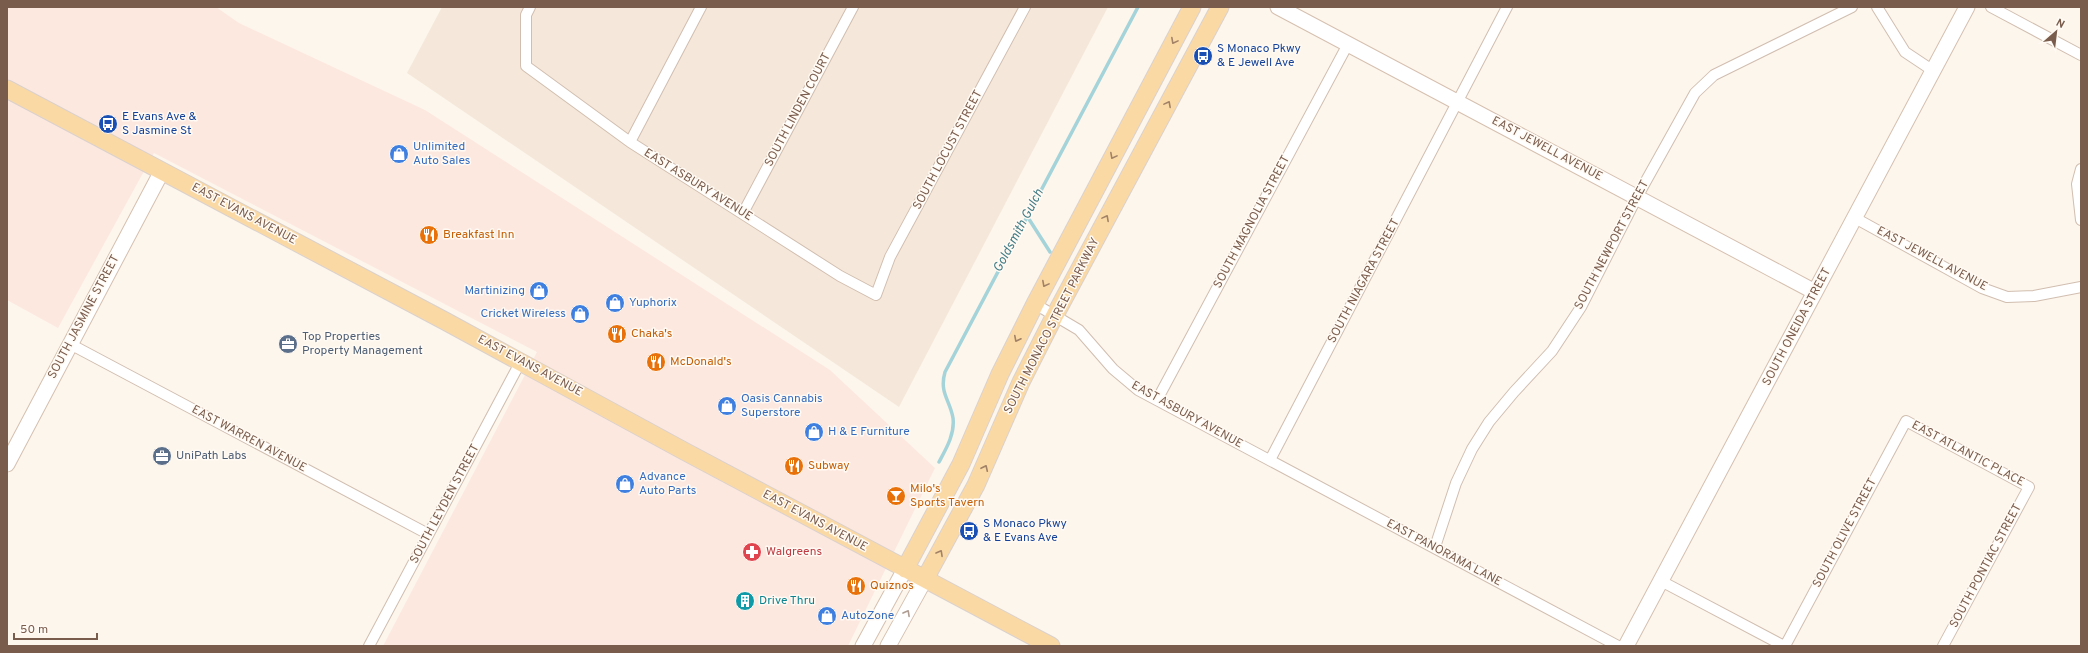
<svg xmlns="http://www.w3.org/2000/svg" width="2088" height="653" viewBox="0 0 2088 653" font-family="Overpass,sans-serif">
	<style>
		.residential { fill: #f5e8da }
		.commercial { fill: #fde8e0 }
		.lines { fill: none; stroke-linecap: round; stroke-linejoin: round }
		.stream { stroke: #a5d3da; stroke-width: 3.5 }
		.street-casing { stroke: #d1beb0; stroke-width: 12 }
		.secondary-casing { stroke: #d6c0b0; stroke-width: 17 }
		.primary-casing { stroke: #dad1cd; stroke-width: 19 }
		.street { stroke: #fff; stroke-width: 10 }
		.secondary { stroke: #fff; stroke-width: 15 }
		.primary { stroke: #fbd9a5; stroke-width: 17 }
		.oneway { stroke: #a18267 }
		.oneway2 { stroke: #af9d94 }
		.labels { text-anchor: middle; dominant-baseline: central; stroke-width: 3; stroke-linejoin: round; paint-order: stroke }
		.transit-label { font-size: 12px; fill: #164399; stroke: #fffaf3; text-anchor: start }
		.street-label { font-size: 12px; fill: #7a5c4d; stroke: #fffaf3 }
		.shop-label { font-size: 12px; fill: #366cbe; stroke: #fffaf3; text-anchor: start }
		.food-label { font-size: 12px; fill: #c56008; stroke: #fffaf3; text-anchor: start }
		.service-label { font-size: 12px; fill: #4e5e75; stroke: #fffaf3; text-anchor: start }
		.health-label { font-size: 12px; fill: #be3a42; stroke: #fffaf3; text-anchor: start }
		.culture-label { font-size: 12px; fill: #0d838f; stroke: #fffaf3; text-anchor: start }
		.water-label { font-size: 13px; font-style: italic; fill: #437c86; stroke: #fffaf3 }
	</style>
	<rect width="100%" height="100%" fill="#fdf6ec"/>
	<path class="residential" d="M 442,7 L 1108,7 L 899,407 L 407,73 Z"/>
	<path class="commercial" d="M 7,7 L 216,7 L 239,23 L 425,110 L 830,370 L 935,468 L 848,646 L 383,646 L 537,352 L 154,153 L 58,328 L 7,300 Z"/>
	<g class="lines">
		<path class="stream" d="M 1027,216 L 1050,252
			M 939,462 C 946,449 955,434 953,418 C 950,400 939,393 945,372 L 1138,7"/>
		<g class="street-casing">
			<path id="street" d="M 530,7 L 526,15 L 526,66 L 630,142 L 840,276 L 876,295 L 890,257 L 1025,7
				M 1877,7 L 1905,52 L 1932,70
				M 1991,7 L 2081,55
				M 630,142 L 701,7
				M 2081,169 L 2077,184 L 2081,220
				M 743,213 L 853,7
				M 1855,218 L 1982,288 L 2007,297 L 2034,296 L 2081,287
				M 1035,304 L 1079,330 L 1113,369 L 1138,390 L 1618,646
				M 70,344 L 428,534
				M 1157,400 L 1348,44
				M 1270,460 L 1507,7
				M 1435,547 L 1456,483 L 1472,449 L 1489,422 L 1514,392 L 1552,351 L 1581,307 L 1637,197 L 1695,93 L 1714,75 L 1852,7
				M 1661,581 L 1784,646
				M 369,646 L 521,361
				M 1785,646 L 1906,421 L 2029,487 L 1943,646"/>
		</g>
		<g class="secondary-casing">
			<path id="secondary" d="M 1278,7 L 1815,292
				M 7,464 L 162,171
				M 863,646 L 905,569
				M 888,646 L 925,579
				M 1626,646 L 1967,7"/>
		</g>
		<g class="primary-casing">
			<path id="primary" d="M 7,89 L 445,321 L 684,451 L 1051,646
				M 905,569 L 961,464 L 1000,374 L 1035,304 L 1192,7
				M 925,579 L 976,485 L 1021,382 L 1055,315 L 1220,7"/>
		</g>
		<use href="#street" class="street"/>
		<use href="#secondary" class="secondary"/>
		<use href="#primary" class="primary"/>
	</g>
	<defs><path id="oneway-chevron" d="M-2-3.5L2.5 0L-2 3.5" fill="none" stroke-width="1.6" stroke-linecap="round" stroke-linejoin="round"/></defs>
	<g class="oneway">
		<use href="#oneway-chevron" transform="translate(1174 41) rotate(118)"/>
		<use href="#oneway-chevron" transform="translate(1168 104) rotate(-62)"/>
		<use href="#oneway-chevron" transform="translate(1113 156) rotate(118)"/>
		<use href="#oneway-chevron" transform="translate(1106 218) rotate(-62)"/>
		<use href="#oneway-chevron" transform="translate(1045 284) rotate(118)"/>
		<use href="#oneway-chevron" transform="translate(1017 339) rotate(117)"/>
		<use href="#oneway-chevron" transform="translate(985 468) rotate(-65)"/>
		<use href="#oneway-chevron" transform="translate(940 553) rotate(-61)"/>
	</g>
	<use class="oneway2" href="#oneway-chevron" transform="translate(907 613) rotate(-61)"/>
	<defs>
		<g id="bus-disc" transform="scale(1)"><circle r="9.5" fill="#1a4fb4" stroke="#fffaf3"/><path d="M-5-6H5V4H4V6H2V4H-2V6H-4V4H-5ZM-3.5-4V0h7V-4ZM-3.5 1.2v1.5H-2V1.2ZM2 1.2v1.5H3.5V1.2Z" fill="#fff"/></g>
		<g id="shop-disc" transform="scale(1)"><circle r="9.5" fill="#3f7fe0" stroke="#fffaf3"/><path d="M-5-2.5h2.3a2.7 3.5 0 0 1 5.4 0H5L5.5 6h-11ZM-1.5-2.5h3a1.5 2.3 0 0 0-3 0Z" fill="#fff"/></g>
		<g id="restaurant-disc" transform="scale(1)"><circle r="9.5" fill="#e8710a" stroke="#fffaf3"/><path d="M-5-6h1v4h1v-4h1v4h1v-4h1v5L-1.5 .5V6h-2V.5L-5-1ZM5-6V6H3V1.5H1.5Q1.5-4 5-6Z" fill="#fff"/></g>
		<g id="office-disc" transform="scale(1)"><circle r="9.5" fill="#5c6f8a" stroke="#fffaf3"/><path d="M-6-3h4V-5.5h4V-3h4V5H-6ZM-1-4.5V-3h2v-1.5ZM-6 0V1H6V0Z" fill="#fff"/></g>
		<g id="bar-disc" transform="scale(1)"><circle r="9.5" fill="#e8710a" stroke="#fffaf3"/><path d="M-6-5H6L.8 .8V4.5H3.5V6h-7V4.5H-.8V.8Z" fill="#fff"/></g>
		<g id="pharmacy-disc" transform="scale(1)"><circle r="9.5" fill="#e0444e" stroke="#fffaf3"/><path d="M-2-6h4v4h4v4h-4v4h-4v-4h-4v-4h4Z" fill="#fff"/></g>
		<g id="building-disc" transform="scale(1)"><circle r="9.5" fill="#0f9aa8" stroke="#fffaf3"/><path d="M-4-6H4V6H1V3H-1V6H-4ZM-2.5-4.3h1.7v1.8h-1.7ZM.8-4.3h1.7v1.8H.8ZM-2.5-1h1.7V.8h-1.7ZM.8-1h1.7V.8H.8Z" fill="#fff"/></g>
	</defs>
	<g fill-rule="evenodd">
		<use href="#bus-disc" x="1203" y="56"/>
		<use href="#bus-disc" x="108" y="124"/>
		<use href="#shop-disc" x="399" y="154"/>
		<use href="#restaurant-disc" x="429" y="235"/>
		<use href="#shop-disc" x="539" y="291"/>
		<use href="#shop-disc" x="615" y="303"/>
		<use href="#shop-disc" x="580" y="314"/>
		<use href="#restaurant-disc" x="617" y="334"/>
		<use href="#office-disc" x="288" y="344"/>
		<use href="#restaurant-disc" x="656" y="362"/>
		<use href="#shop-disc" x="727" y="406"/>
		<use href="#shop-disc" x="814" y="432"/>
		<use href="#office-disc" x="162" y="456"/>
		<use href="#restaurant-disc" x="794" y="466"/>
		<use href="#shop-disc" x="625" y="484"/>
		<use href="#bar-disc" x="896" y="496"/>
		<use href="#bus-disc" x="969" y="531"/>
		<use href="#pharmacy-disc" x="752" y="552"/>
		<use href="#restaurant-disc" x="856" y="586"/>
		<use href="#building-disc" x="745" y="601"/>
		<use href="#shop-disc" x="827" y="616"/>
	</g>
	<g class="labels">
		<g class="transit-label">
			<text x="1217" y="49">S Monaco Pkwy<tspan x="1217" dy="14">&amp; E Jewell Ave</tspan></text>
			<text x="122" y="117">E Evans Ave &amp;<tspan x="122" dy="14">S Jasmine St</tspan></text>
			<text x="983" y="524">S Monaco Pkwy<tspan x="983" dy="14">&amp; E Evans Ave</tspan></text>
		</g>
		<g class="street-label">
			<text transform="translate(798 110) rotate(-62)">SOUTH LINDEN COURT</text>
			<text transform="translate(1547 149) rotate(28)">EAST JEWELL AVENUE</text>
			<text transform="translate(948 150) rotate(-62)">SOUTH LOCUST STREET</text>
			<text transform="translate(698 185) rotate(32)">EAST ASBURY AVENUE</text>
			<text transform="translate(244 214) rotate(28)">EAST EVANS AVENUE</text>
			<text transform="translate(1252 222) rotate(-62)">SOUTH MAGNOLIA STREET</text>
			<text transform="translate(1612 245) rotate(-62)">SOUTH NEWPORT STREET</text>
			<text transform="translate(1932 259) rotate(28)">EAST JEWELL AVENUE</text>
			<text transform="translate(1364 281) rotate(-62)">SOUTH NIAGARA STREET</text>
			<text transform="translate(84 317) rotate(-62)">SOUTH JASMINE STREET</text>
			<text transform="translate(1052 326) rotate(-63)">SOUTH MONACO STREET PARKWAY</text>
			<text transform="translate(1797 327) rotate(-62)">SOUTH ONEIDA STREET</text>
			<text transform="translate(530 366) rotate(28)">EAST EVANS AVENUE</text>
			<text transform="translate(1187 415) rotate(29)">EAST ASBURY AVENUE</text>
			<text transform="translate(249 439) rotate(28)">EAST WARREN AVENUE</text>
			<text transform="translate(1968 454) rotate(28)">EAST ATLANTIC PLACE</text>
			<text transform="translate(445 504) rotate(-62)">SOUTH LEYDEN STREET</text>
			<text transform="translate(815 521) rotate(28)">EAST EVANS AVENUE</text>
			<text transform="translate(1845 533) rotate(-62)">SOUTH OLIVE STREET</text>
			<text transform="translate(1444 553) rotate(28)">EAST PANORAMA LANE</text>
			<text transform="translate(1986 566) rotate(-62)">SOUTH PONTIAC STREET</text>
		</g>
		<g class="shop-label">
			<text x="413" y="147">Unlimited<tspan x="413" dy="14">Auto Sales</tspan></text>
			<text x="525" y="291" text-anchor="end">Martinizing</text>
			<text x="629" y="303">Yuphorix</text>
			<text x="566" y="314" text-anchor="end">Cricket Wireless</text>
			<text x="741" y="399">Oasis Cannabis<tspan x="741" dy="14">Superstore</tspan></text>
			<text x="828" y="432">H &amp; E Furniture</text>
			<text x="639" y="477">Advance<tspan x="639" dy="14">Auto Parts</tspan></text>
			<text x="841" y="616">AutoZone</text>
		</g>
		<g class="food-label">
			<text x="443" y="235">Breakfast Inn</text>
			<text x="631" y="334">Chaka's</text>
			<text x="670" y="362">McDonald's</text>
			<text x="808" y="466">Subway</text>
			<text x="910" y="489">Milo's<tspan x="910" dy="14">Sports Tavern</tspan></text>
			<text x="870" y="586">Quiznos</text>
		</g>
		<g class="service-label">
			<text x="302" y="337">Top Properties<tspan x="302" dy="14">Property Management</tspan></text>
			<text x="176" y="456">UniPath Labs</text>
		</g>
		<g class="health-label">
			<text x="766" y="552">Walgreens</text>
		</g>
		<g class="culture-label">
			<text x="759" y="601">Drive Thru</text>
		</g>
		<g class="water-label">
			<text transform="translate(1019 231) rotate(-62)">Goldsmith Gulch</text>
		</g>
	</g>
	<rect width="2088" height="653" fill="none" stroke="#7a5c4d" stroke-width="16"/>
	<g transform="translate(2056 32) rotate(28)" stroke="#fffaf3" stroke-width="3" paint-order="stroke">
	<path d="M0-3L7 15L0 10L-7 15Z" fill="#7a5c4d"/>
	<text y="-6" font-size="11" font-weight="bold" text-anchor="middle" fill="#7a5c4d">N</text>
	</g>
	<path d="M14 633v6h83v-6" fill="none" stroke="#7a5c4d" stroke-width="2"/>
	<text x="20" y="633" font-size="12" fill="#7a5c4d" stroke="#fffaf3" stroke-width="3" paint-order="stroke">50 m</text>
</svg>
